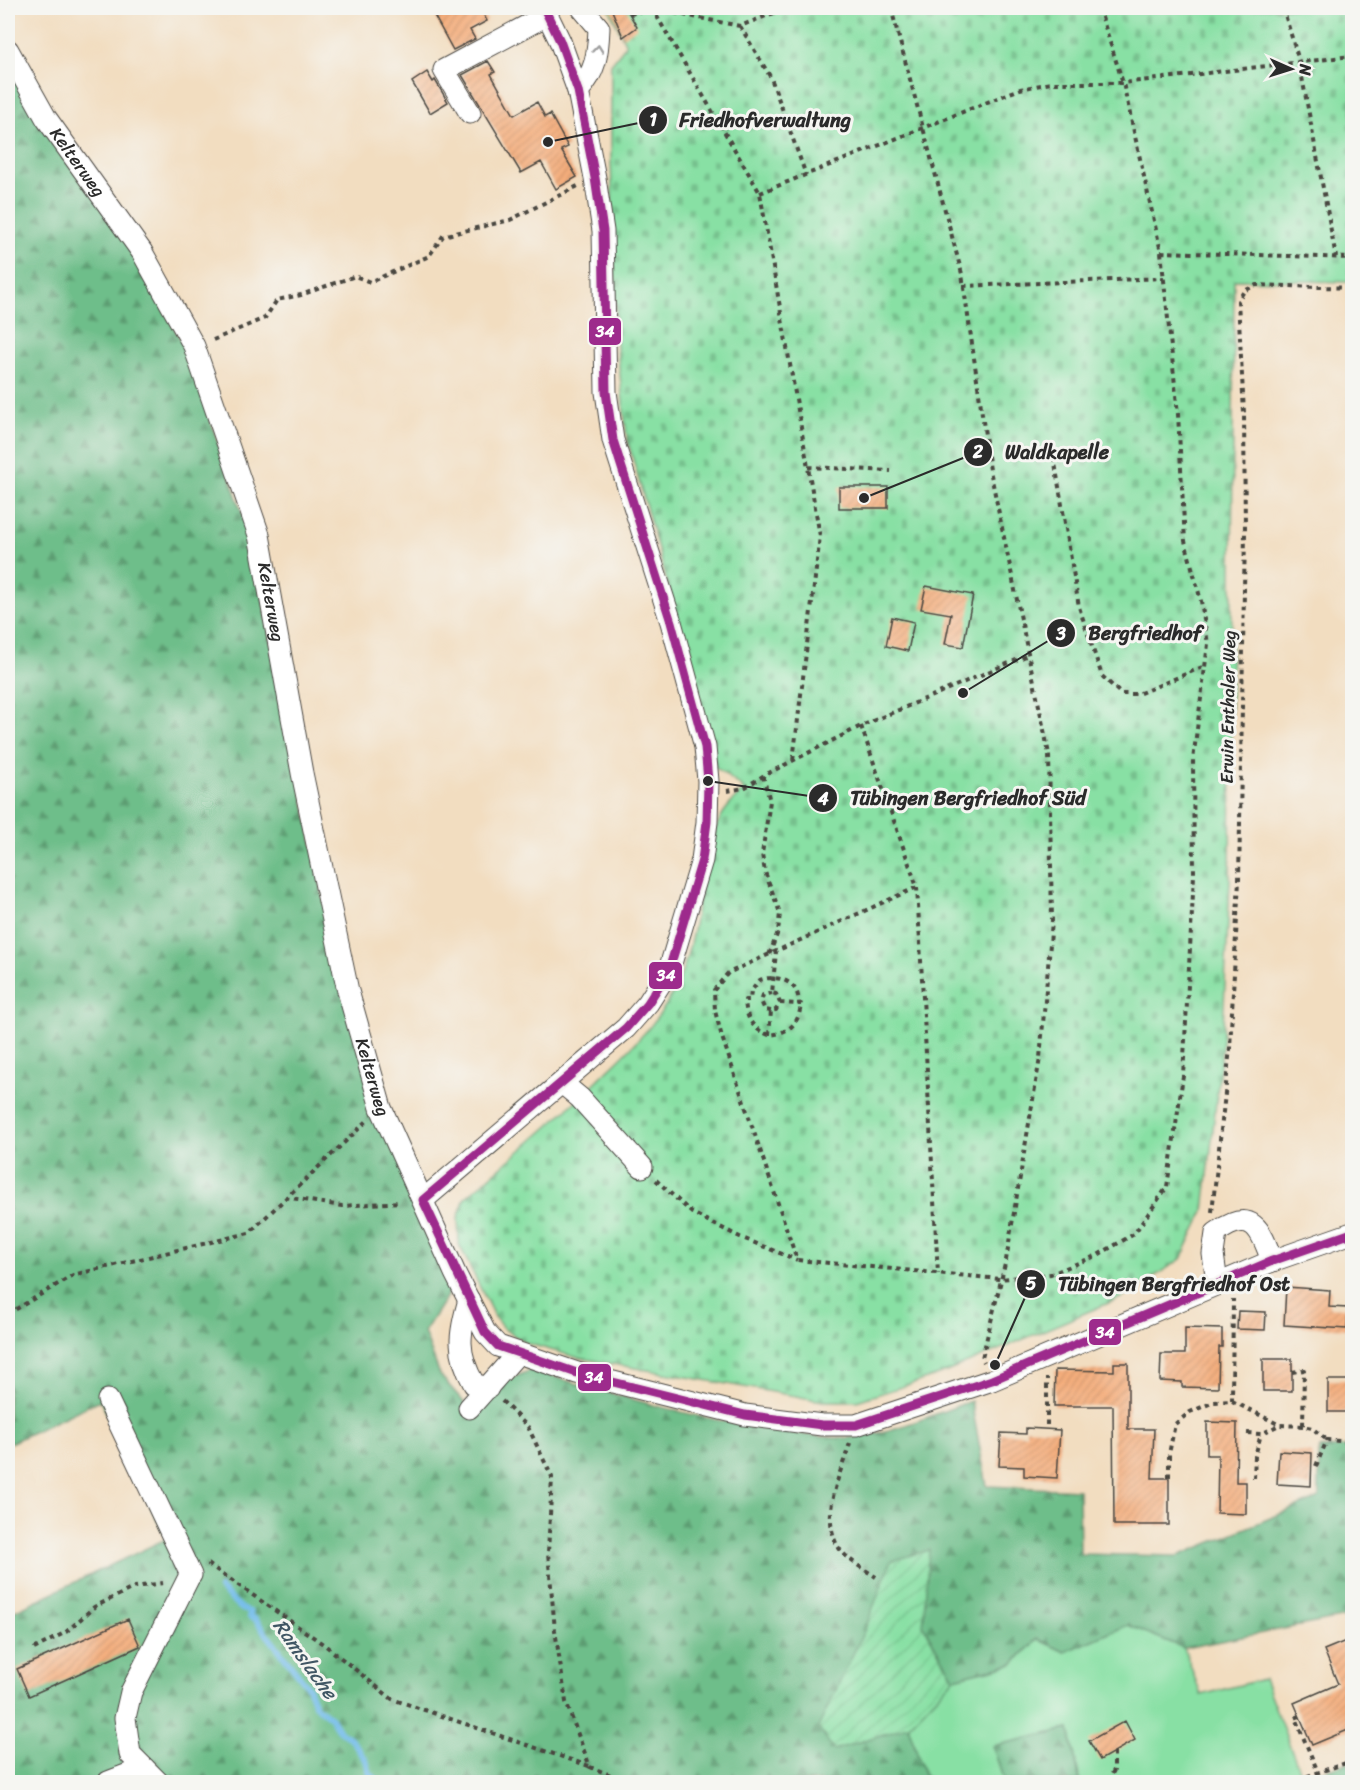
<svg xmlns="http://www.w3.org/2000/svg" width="1360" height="1790" viewBox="0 0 1360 1790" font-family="Sriracha,sans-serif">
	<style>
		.green { fill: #88e0a4; stroke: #5a8668; stroke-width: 1.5 }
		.forest { fill: url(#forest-firs); stroke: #4c745a; stroke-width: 1.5 }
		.cemetery { fill: url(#cemetery-stones); stroke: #5a8668; stroke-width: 1.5 }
		.garden { fill: url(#garden-furrows); stroke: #5a8668; stroke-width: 1.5 }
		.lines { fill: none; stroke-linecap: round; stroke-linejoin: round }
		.stream { stroke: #72bcea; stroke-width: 6 }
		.building { fill: url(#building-hatch) }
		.minor-casing { stroke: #494641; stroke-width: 23 }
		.path { stroke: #494641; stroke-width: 4; stroke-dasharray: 4.5 4.5; stroke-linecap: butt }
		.minor { stroke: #fff; stroke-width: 21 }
		.bus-1-casing { stroke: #f6f6f2; stroke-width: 14 }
		.bus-1 { stroke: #9d2b8c; stroke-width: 9 }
		.oneway { stroke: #a0a0a0 }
		.labels { text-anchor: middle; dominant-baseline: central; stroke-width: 6; stroke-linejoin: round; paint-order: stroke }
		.street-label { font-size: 18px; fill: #2b2b2b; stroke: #f6f6f2 }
		.water-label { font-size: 20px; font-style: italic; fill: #405664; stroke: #f6f6f2 }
		.leader { fill: none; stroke: #2b2b2b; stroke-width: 2 }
		.callout-dot { fill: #2b2b2b; stroke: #f6f6f2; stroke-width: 2 }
		.mark-label { font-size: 18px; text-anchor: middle; font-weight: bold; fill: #fff }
		.callout-label { font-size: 20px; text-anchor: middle; font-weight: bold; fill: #2b2b2b; stroke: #f6f6f2; stroke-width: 6; stroke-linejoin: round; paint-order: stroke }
		.line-badge { stroke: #f6f6f2; stroke-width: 2 }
		.badge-label { font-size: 16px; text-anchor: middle; font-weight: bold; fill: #fff }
	</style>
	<defs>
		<pattern id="forest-firs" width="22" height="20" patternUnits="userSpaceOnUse" patternTransform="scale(1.5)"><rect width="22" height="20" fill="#6ebe8a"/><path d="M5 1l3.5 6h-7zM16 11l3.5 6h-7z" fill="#5b9b71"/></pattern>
		<pattern id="cemetery-stones" width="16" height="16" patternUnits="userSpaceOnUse" patternTransform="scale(1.5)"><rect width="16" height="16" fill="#88e0a4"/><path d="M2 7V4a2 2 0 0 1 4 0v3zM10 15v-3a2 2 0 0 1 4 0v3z" fill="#76c08d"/></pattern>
		<pattern id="garden-furrows" width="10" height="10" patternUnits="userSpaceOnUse" patternTransform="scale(1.5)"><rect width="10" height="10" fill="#88e0a4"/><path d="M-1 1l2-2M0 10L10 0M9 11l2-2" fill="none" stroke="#76c08d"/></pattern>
		<pattern id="building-hatch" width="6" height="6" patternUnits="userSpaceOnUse" patternTransform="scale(1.5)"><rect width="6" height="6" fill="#f4ad7c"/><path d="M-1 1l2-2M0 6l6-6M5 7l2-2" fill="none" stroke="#d1956b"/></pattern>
	</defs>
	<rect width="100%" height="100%" fill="#f6f6f2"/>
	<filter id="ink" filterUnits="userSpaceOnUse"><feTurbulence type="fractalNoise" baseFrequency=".0167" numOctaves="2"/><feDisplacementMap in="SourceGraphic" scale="12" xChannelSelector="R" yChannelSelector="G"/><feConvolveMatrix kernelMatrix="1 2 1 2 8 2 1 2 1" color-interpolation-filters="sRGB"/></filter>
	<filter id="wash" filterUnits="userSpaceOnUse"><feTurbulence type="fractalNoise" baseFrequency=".008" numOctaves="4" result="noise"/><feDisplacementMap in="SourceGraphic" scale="24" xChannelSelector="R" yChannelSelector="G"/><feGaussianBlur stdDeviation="1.35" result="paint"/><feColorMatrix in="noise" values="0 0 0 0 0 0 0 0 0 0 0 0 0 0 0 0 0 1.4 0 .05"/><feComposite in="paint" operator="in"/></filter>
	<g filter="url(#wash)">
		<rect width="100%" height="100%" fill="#f2ddc0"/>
		<path class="green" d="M 1128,1625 L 1184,1648 L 1201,1695 L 1264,1679 L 1302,1777 L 1290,1782 L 1080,1782 L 1069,1729 L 994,1746 L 1004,1782 L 939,1782 L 925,1777 L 908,1726 L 954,1678 L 1013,1664 L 1037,1639 L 1065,1652 Z"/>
		<path class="forest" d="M 8,63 L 135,255 L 186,350 L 251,539 L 343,996 L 450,1277 L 447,1296 L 424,1332 L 440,1375 L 469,1408 L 488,1388 L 531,1370 C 614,1395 699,1420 785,1432 C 808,1435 834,1440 858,1437 C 896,1431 935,1414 971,1401 L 987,1486 L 1079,1490 L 1080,1554 L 1178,1556 L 1319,1498 L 1319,1448 L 1352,1447 L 1352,1616 L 1184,1648 L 1128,1625 L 1065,1652 L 1037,1639 L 1013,1664 L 954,1678 L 923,1626 L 928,1551 L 834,1750 L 908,1726 L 925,1777 L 939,1782 L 8,1782 L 8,1614 L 166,1539 L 100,1400 L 8,1444 Z
			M 1069,1729 L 1080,1782 L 1004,1782 L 993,1746 Z
			M 1352,1761 L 1352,1782 L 1290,1782 Z"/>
		<path class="cemetery" d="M 609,8 L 1352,8 L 1352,282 L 1234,280 L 1230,879 L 1222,1048 L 1204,1211 L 1181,1259 L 1125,1296 L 939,1375 L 857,1401 L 823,1401 L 579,1358 L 526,1343 L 504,1329 L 495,1318 L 459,1244 L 458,1218 L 465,1198 C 513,1157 562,1116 607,1071 C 637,1042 666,1015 681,975 C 699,928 699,858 721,817 C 726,807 737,797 744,789 L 713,765 L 678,621 L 627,438 L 617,349 L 611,160 L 611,64 L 626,45 Z"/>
		<path class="garden" d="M 929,1550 L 923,1626 L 954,1678 L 908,1726 L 834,1750 L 818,1728 L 865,1629 L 891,1561 Z"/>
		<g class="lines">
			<path class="stream" d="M 220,1589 L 242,1609 L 250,1612 L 250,1617 L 255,1619 L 308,1687 L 315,1705 L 331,1718 L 339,1731 L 350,1738 L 366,1760 L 370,1774 L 379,1782"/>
		</g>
		<g id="blocks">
			<path class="building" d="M 430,8 L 460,8 L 464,14 L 480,8 L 487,21 L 470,30 L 475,39 L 453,50 Z
				M 611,8 L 626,8 L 637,27 L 623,37 Z
				M 488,61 L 495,72 L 491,74 L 514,115 L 537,102 L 545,117 L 550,114 L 568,147 L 561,150 L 577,177 L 556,189 L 541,162 L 521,173 L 462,75 Z
				M 427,72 L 433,82 L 435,80 L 448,102 L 430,113 L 412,82 Z
				M 839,487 L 888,487 L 888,508 L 839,508 Z
				M 926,586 L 973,595 L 963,647 L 945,644 L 951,614 L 921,609 Z
				M 892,617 L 914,622 L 908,651 L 886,646 Z
				M 1286,1287 L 1330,1290 L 1329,1307 L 1348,1308 L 1347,1329 L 1284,1325 Z
				M 1238,1311 L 1266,1312 L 1265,1330 L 1237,1329 Z
				M 1185,1328 L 1222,1329 L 1222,1347 L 1219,1347 L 1218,1388 L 1182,1387 L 1182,1382 L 1160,1381 L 1161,1354 L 1185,1354 Z
				M 1263,1359 L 1292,1359 L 1292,1391 L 1263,1391 Z
				M 1114,1363 L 1128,1363 L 1128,1429 L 1154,1429 L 1152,1478 L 1169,1478 L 1169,1525 L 1114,1525 L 1113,1406 L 1054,1406 L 1055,1370 L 1114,1371 Z
				M 1328,1380 L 1353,1380 L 1353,1412 L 1328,1412 Z
				M 1207,1422 L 1237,1423 L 1236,1482 L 1246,1482 L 1246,1514 L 1217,1513 L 1218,1455 L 1207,1455 Z
				M 1026,1428 L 1060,1430 L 1057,1478 L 1024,1476 L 1024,1467 L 999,1466 L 1001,1433 L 1026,1434 Z
				M 1279,1451 L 1312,1453 L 1311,1486 L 1277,1484 Z
				M 128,1619 L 140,1646 L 29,1696 L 17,1669 Z
				M 1353,1638 L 1353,1728 L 1312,1745 L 1294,1703 L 1338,1684 L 1324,1650 Z
				M 1125,1721 L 1135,1740 L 1100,1760 L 1089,1741 Z"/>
		</g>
	</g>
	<g filter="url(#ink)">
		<use href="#blocks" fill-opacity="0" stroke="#494641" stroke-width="1.5"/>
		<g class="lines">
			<g class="minor-casing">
				<g id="minor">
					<path id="s1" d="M 8,50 L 46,118 L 142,252 L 194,346 L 259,535 L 302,773 L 348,991 L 381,1108 L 455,1273 L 485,1332 L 498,1346 L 577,1373 L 745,1415 L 822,1425 L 856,1425 L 992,1380 L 1272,1261 L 1352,1233"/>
					<path d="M 578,91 C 596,72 598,54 599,28 L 582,8"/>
					<path d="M 470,113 L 444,70 L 547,15"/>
					<path d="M 562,1083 L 580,1098 L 642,1167"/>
					<path d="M 423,1200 L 626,1028 L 648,1003 L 669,970 L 702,860 L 707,822 L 708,781 L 705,747 L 671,622 L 613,440 L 606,392 L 603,231 L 595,178 L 578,91 L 560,41 L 544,8"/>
					<path d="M 1217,1283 L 1213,1254 L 1216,1233 C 1252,1207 1261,1229 1272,1261"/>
					<path d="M 469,1300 C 459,1334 456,1352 474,1384 L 488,1388"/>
					<path d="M 108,1400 L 191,1575"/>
					<path d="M 469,1408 L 517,1354"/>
					<path d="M 108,1782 L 144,1768"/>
					<path d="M 158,1782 L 130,1754 L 125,1718 L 131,1692 L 188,1579"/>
				</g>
			</g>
			<path class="path" d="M 652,8 L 760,193 L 820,536 L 793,761
				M 891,8 L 962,274 L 990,470 L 1049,754 L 1052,921 L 1040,1058 L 1006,1260 L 982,1358 L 984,1362
				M 1099,8 L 1123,83 L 1161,252 L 1352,258
				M 1283,8 L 1299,61 L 1336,257
				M 630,14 L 653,9 L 740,26 L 787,8
				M 740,26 L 771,78 L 806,175
				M 760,193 L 1020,89 L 1051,83 L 1123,83 L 1352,56
				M 963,286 L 1164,278
				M 213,340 L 265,318 L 277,300 L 301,295 L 355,276 L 370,282 L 429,256 L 443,236 L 510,220 L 578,186
				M 1054,457 L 1079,607 L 1102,676 L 1121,694 L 1138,694 L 1205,666
				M 808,467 L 891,471
				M 861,726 L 917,887 L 728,973 L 714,990 L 715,1011 L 722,1037 L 797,1260 L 1000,1279 L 1051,1274 L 1098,1255 L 1134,1234 L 1167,1187 L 1183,1076 L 1194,875 L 1193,760 L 1208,644 L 1201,601 L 1185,541 L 1178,414 L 1161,252
				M 763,776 L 770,801 L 762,854 L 765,872 L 780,913 L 778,932 L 769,955
				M 727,791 L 744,788 L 763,776 L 861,726 L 1028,655
				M 917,887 L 938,1274
				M 780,1003 L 799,1004
				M 771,1011 L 765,1010 L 761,1001 L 763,995 L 772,993
				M 769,1035 C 752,1029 746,1018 745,1000 L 750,1000 L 751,991 L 760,980 C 778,974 799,981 799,1004 L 801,1004 C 799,1024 789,1033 769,1035 L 771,1011 L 776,1010 L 780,1003 L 776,994 L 772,993 L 776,952
				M 656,1180 L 692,1213 L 740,1237 L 797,1260
				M 285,1197 L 342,1206 L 401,1202
				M 1212,1212 L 1230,1048 L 1239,880 L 1245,532 L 1244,413 L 1238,301 L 1244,291 L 1256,285 L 1352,288
				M 8,1314 L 73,1275 L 249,1233 L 367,1121
				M 1292,1372 L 1304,1370 L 1303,1426 L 1312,1428 L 1327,1440
				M 502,1401 L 528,1427 L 552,1477 L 548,1553 L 555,1630 L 566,1702 L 590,1767 L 629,1782
				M 1232,1401 L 1233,1299
				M 1047,1425 L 1047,1378
				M 1247,1433 L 1261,1434 L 1279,1425
				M 850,1443 C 840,1475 821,1512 837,1545 C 845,1559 864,1569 876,1577
				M 1316,1466 L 1327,1440 L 1352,1442
				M 1169,1477 L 1169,1454 L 1175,1424 L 1190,1412 L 1214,1402 L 1232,1401 L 1280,1425 L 1303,1426
				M 1254,1478 L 1255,1456 L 1261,1434
				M 208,1564 L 326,1646 L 392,1699 L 589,1766
				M 34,1649 L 66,1632 L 94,1607 L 135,1587 L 163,1583
				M 1300,1716 L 1295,1718 L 1318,1772
				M 1108,1782 L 1114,1770 L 1114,1752
				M 1290,1782 L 1352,1761"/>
			<use href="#minor" class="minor"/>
			<g class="bus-1-casing">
				<path id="bus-1" d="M 423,1200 L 626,1028 L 648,1003 L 669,970 L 702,860 L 707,822 L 708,781 L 705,747 L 671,622 L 613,440 L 606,392 L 603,231 L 595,178 L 578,91 L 560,41 L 544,8
					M 423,1200 L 485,1332 L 498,1346 L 577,1373 L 745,1415 L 822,1425 L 856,1425 L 992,1380 L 1272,1261 L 1352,1233"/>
			</g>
			<use href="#bus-1" class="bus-1"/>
		</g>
		<defs><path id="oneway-chevron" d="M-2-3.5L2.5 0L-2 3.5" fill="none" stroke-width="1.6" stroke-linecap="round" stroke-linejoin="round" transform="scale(1.5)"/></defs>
		<use class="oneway" href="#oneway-chevron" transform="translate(598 49) rotate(-84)"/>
	</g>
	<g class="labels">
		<g class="street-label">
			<text stroke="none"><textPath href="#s1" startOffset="132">Kelterweg</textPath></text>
			<text stroke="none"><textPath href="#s1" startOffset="618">Kelterweg</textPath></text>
			<text transform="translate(1228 707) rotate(-89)">Erwin Enthaler Weg</text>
			<text stroke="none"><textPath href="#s1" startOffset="1104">Kelterweg</textPath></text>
		</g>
		<g class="water-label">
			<text transform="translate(305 1659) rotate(54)">Ramslache</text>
		</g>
	</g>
	<path class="leader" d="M548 142L653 120M864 498L978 452M963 693L1061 633M708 781L823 798M995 1365L1031 1284"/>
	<g class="callout-dot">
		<circle cx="548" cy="142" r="6"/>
		<circle cx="864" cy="498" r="6"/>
		<circle cx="963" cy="693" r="6"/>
		<circle cx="708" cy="781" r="6"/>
		<circle cx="995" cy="1365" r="6"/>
		<circle cx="653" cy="120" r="15"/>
		<circle cx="978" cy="452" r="15"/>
		<circle cx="1061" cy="633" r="15"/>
		<circle cx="823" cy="798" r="15"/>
		<circle cx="1031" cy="1284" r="15"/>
	</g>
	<g class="mark-label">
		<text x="653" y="126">1</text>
		<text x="978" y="458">2</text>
		<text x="1061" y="640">3</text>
		<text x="823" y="805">4</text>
		<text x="1031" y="1290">5</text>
	</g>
	<g class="callout-label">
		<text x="765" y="127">Friedhofverwaltung</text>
		<text x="1057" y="459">Waldkapelle</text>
		<text x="1145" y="640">Bergfriedhof</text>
		<text x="968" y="805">Tübingen Bergfriedhof Süd</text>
		<text x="1174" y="1291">Tübingen Bergfriedhof Ost</text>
	</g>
	<g class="line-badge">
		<rect x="588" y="317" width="34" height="29" rx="6" fill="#9d2b8c"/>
		<rect x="648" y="961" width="35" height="29" rx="6" fill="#9d2b8c"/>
		<rect x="1088" y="1318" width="34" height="28" rx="6" fill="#9d2b8c"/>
		<rect x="577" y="1363" width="35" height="29" rx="6" fill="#9d2b8c"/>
	</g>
	<g class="badge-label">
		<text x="605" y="337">34</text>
		<text x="666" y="981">34</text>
		<text x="1105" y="1338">34</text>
		<text x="594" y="1383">34</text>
	</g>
	<rect width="1360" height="1790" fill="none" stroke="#f6f6f2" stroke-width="30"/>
	<g transform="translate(1291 69) rotate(93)" stroke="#f6f6f2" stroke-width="4.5" paint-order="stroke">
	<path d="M0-4.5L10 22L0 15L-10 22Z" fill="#2b2b2b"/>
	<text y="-9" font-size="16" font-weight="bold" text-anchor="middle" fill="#2b2b2b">N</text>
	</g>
</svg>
